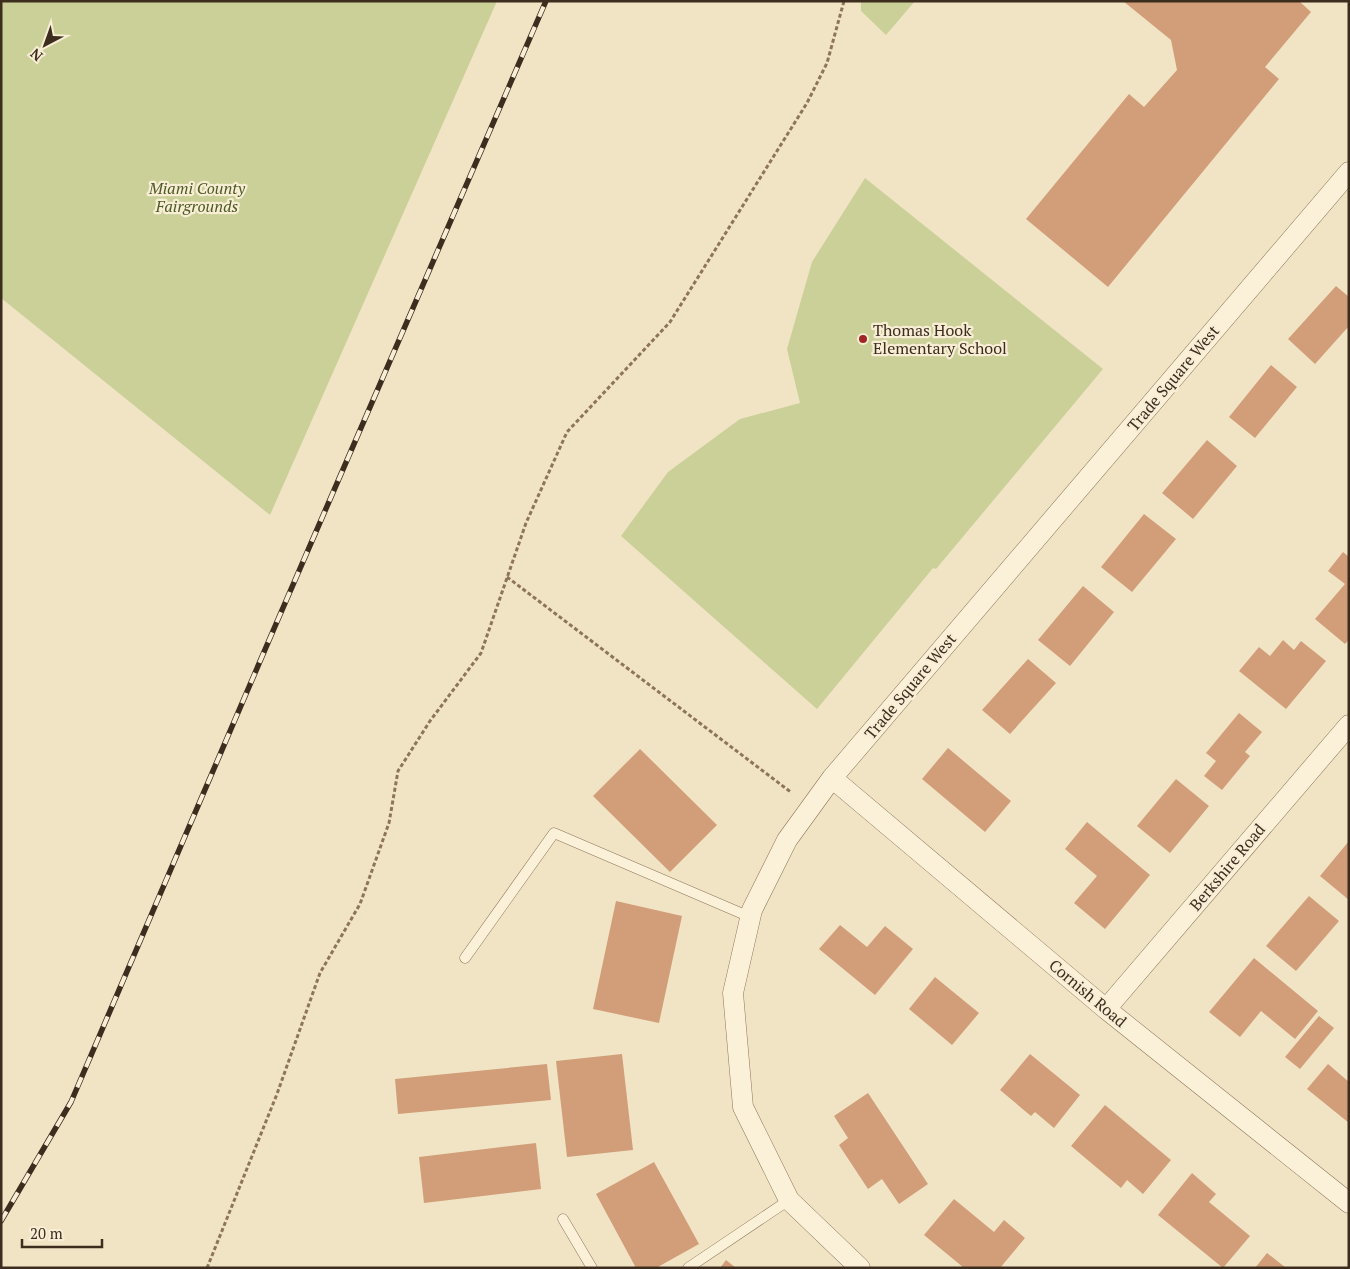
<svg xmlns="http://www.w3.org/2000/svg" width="1350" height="1269" viewBox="0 0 1350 1269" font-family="'PT Serif',serif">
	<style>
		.green { fill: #cad098 }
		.building { fill: #d19e79 }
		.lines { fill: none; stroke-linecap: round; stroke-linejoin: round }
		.service-casing { stroke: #8e755a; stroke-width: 11 }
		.minor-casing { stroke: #8e755a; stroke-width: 21 }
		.path { stroke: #8e755a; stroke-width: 3; stroke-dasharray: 4 2.5; stroke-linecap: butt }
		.service { stroke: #fbf1d9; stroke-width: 10 }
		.minor { stroke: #fbf1d9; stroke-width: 20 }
		.rail-casing { stroke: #3d2d1e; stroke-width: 5.5 }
		.rail { stroke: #f8eed5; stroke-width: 4; stroke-dasharray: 11; stroke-linecap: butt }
		.poi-dot { fill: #a02626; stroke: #f8eed5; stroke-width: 2 }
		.labels { text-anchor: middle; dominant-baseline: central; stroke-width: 4.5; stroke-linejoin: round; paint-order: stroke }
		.park-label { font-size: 16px; font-style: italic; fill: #4d5a24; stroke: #f8eed5 }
		.poi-label { font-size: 16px; fill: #3d2d1e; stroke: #f8eed5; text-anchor: start }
		.street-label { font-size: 16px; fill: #3d2d1e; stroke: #f8eed5 }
	</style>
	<rect width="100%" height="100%" fill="#f1e4c5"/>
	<path class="green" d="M 1,1 L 497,1 L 270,515 L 1,298 Z
		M 861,1 L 915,1 L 886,35 L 861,11 Z
		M 865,178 L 1103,369 L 936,569 L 933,568 L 817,709 L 621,536 L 668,472 L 740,419 L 800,403 L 787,349 L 812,262 Z"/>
	<path class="building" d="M 1123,1 L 1299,1 L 1311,12 L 1265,67 L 1279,79 L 1108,287 L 1026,219 L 1129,94 L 1144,107 L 1177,70 L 1171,40 Z
		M 1336,286 L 1349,297 L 1349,326 L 1315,364 L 1288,339 Z
		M 1271,365 L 1297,387 L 1255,438 L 1229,417 Z
		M 1207,440 L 1237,466 L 1193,519 L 1162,493 Z
		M 1144,514 L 1176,539 L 1132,592 L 1101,567 Z
		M 1343,552 L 1349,557 L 1349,640 L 1345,644 L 1315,619 L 1345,584 L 1328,571 Z
		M 1083,586 L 1114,612 L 1070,666 L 1038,640 Z
		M 1283,640 L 1294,650 L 1301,641 L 1326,661 L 1286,709 L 1239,671 L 1259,647 L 1270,656 Z
		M 1028,659 L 1056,683 L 1010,734 L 982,710 Z
		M 1239,713 L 1262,732 L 1245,752 L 1250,756 L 1222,790 L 1204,776 L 1216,761 L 1206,753 Z
		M 948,748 L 1011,801 L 985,832 L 922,779 Z
		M 640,749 L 717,825 L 670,872 L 593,796 Z
		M 1176,779 L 1209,806 L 1170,853 L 1137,826 Z
		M 1087,822 L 1150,875 L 1105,929 L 1074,903 L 1097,876 L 1065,849 Z
		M 1349,841 L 1349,900 L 1320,876 Z
		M 1309,896 L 1339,921 L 1296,971 L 1266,946 Z
		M 616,901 L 682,916 L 659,1023 L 593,1009 Z
		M 840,925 L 867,947 L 885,926 L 913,949 L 875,995 L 819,949 Z
		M 1254,958 L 1318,1011 L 1295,1039 L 1261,1011 L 1240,1037 L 1209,1012 Z
		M 935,977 L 979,1013 L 952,1045 L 909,1009 Z
		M 1319,1016 L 1334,1028 L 1300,1069 L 1285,1057 Z
		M 622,1054 L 633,1150 L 567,1157 L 556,1061 Z
		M 1030,1054 L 1080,1095 L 1054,1128 L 1035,1112 L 1031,1116 L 1000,1090 Z
		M 547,1064 L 551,1100 L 398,1114 L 395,1079 Z
		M 1328,1064 L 1349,1082 L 1349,1123 L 1307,1089 Z
		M 868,1093 L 928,1184 L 899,1204 L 882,1179 L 868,1189 L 839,1145 L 848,1138 L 834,1116 Z
		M 1105,1105 L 1171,1160 L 1143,1194 L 1127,1180 L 1121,1188 L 1071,1146 Z
		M 536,1143 L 541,1189 L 424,1203 L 419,1157 Z
		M 654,1162 L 699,1244 L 656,1268 L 636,1268 L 596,1194 Z
		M 1192,1173 L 1216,1194 L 1209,1202 L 1250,1236 L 1223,1268 L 1158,1215 Z
		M 954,1199 L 994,1232 L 1004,1220 L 1025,1238 L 1000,1268 L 964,1268 L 924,1235 Z
		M 1267,1253 L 1286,1268 L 1255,1268 Z
		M 726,1260 L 736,1268 L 720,1268 Z"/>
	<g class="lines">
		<g class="service-casing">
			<path id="service" d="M 465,958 L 554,833 L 750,917
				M 563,1219 L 592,1268
				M 688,1268 L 789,1200"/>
		</g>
		<g class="minor-casing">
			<path id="minor" d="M 832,778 L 1106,1009 L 1349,1203
				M 1106,1009 L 1349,725
				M 860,1268 L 789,1200 L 743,1107 L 733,993 L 752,910 L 787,840 L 832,778 L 1349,172"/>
		</g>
		<path class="path" d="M 507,577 L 792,793
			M 207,1268 L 277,1094 L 320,973 L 360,904 L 389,823 L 398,771 L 430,721 L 481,653 L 526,523 L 567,432 L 670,322 L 807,103 L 827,63 L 844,1"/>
		<use href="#service" class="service"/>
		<use href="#minor" class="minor"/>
		<g class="rail-casing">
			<path id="rail" d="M 1,1221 L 71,1102 L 276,624 L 546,1"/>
		</g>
		<use href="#rail" class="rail"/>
	</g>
	<circle class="poi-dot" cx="863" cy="339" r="5"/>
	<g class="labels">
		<g class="park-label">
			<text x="197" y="188">Miami County<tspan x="197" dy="18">Fairgrounds</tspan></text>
		</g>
		<g class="poi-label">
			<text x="873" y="330">Thomas Hook<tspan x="873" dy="18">Elementary School</tspan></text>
		</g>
		<g class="street-label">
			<text transform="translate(1173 378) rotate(-50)">Trade Square West</text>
			<text transform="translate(910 686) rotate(-50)">Trade Square West</text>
			<text transform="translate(1227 867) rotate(-50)">Berkshire Road</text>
			<text transform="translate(1088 993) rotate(40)">Cornish Road</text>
		</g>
	</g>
	<rect width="1350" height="1269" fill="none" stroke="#3d2d1e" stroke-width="5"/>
	<g transform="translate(45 45) rotate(221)" stroke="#f8eed5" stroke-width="4" paint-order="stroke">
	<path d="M0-4L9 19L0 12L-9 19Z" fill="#3d2d1e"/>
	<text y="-8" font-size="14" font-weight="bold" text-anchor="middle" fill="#3d2d1e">N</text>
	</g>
	<path d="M22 1239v8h80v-8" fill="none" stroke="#3d2d1e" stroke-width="2.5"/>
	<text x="30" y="1239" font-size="15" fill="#3d2d1e" stroke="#f8eed5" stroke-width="4" paint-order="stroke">20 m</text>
</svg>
